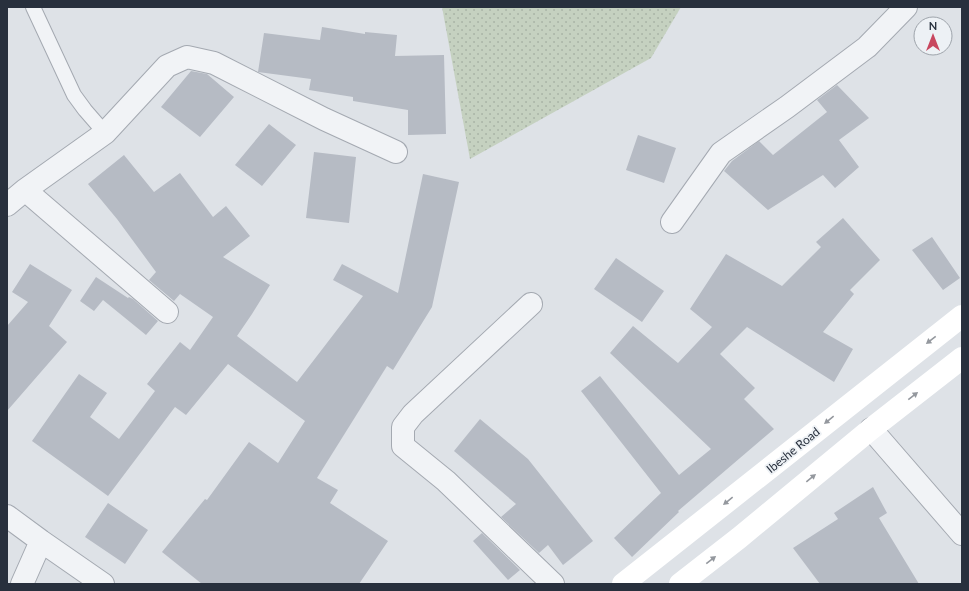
<svg xmlns="http://www.w3.org/2000/svg" width="969" height="591" viewBox="0 0 969 591" font-family="Lato,sans-serif">
	<style>
		.grass { fill: url(#grass-dots) }
		.building { fill: #b6bbc4 }
		.lines { fill: none; stroke-linecap: round; stroke-linejoin: round }
		.lane-casing { stroke: #a4a9b1; stroke-width: 16 }
		.street-casing { stroke: #a4a9b1; stroke-width: 24 }
		.lane { stroke: #f1f3f6; stroke-width: 14 }
		.street { stroke: #f1f3f6; stroke-width: 22 }
		.secondary { stroke: #fff; stroke-width: 22 }
		.oneway { fill: #94989e }
		.labels { text-anchor: middle; dominant-baseline: central; stroke-width: 3.5; stroke-linejoin: round; paint-order: stroke }
		.street-label { font-size: 12px; fill: #28303d; stroke: #edf1f5 }
	</style>
	<defs>
		<pattern id="grass-dots" width="8" height="8" patternUnits="userSpaceOnUse"><rect width="8" height="8" fill="#c5d1c0"/><path d="M2 2h.1M6 6h.1" fill="none" stroke="#a9b4a6" stroke-width="1.8" stroke-linecap="round"/></pattern>
	</defs>
	<rect width="100%" height="100%" fill="#dee2e7"/>
	<path class="grass" d="M 442,7 L 681,7 L 651,58 L 470,159 Z"/>
	<path class="building" d="M 322,27 L 365,34 L 365,32 L 397,35 L 395,56 L 444,55 L 446,134 L 408,135 L 408,110 L 353,101 L 353,97 L 309,90 L 311,79 L 258,72 L 264,33 L 320,40 Z
		M 191,71 L 207,74 L 234,97 L 200,137 L 161,107 Z
		M 837,85 L 869,118 L 839,140 L 859,167 L 835,188 L 823,175 L 768,210 L 724,171 L 732,161 L 759,141 L 773,155 L 827,112 L 817,100 Z
		M 269,124 L 296,145 L 262,186 L 235,165 Z
		M 638,135 L 676,148 L 664,183 L 626,170 Z
		M 314,152 L 356,157 L 349,223 L 306,218 Z
		M 124,155 L 154,192 L 180,173 L 213,217 L 226,206 L 250,236 L 223,257 L 270,285 L 252,314 L 237,336 L 297,382 L 363,296 L 333,280 L 342,264 L 398,293 L 423,174 L 459,182 L 432,307 L 393,370 L 387,366 L 317,478 L 338,490 L 330,503 L 388,541 L 359,584 L 202,584 L 162,552 L 205,499 L 207,500 L 249,442 L 278,463 L 305,421 L 228,364 L 186,415 L 175,407 L 108,496 L 32,441 L 79,374 L 107,393 L 90,417 L 119,439 L 155,391 L 147,384 L 180,342 L 190,350 L 213,317 L 180,294 L 174,301 L 149,280 L 156,272 L 117,219 L 88,184 Z
		M 843,218 L 880,260 L 850,290 L 854,294 L 823,332 L 853,349 L 834,382 L 747,327 L 720,354 L 755,388 L 744,399 L 774,429 L 678,511 L 679,512 L 632,557 L 614,538 L 661,493 L 581,391 L 600,376 L 679,475 L 711,449 L 610,353 L 633,326 L 678,363 L 712,327 L 690,309 L 726,254 L 782,286 L 821,247 L 816,242 Z
		M 932,237 L 960,278 L 943,290 L 912,250 Z
		M 616,258 L 664,291 L 642,322 L 594,289 Z
		M 30,264 L 72,290 L 49,326 L 67,342 L 7,411 L 7,326 L 28,302 L 12,292 Z
		M 96,277 L 128,298 L 129,297 L 133,299 L 158,321 L 146,335 L 103,300 L 94,311 L 80,301 Z
		M 480,419 L 528,459 L 593,541 L 563,565 L 548,545 L 539,553 L 501,517 L 516,504 L 454,451 Z
		M 873,487 L 887,513 L 879,518 L 919,584 L 820,584 L 793,548 L 838,519 L 834,513 Z
		M 108,503 L 148,530 L 125,564 L 85,537 Z
		M 482,533 L 520,570 L 508,580 L 473,541 Z"/>
	<g class="lines">
		<g class="lane-casing">
			<path id="lane" d="M 33,7 L 74,95 L 85,110 L 105,133"/>
		</g>
		<g class="street-casing">
			<path id="street" d="M 25,190 L 167,312
				M 7,205 L 25,190 L 105,133 L 167,66 L 187,57 L 214,63 L 324,119 L 396,152
				M 672,222 L 721,153 L 787,107 L 867,47 L 906,7
				M 531,304 L 413,414 L 403,427 L 403,446 L 446,481 L 553,584
				M 871,429 L 962,534
				M 7,516 L 41,541 L 103,584
				M 22,584 L 41,541"/>
		</g>
		<use href="#lane" class="lane"/>
		<use href="#street" class="street"/>
		<path class="secondary" d="M 623,584 L 962,316
			M 680,584 L 739,538 L 871,429 L 962,358"/>
	</g>
	<defs><path id="oneway-solid" d="M-6-.8H1V-3.2L6.5 0L1 3.2V.8H-6Z"/></defs>
	<g class="oneway">
		<use href="#oneway-solid" transform="translate(931 340) rotate(142)"/>
		<use href="#oneway-solid" transform="translate(913 396) rotate(-38)"/>
		<use href="#oneway-solid" transform="translate(829 420) rotate(141)"/>
		<use href="#oneway-solid" transform="translate(811 478) rotate(-39)"/>
		<use href="#oneway-solid" transform="translate(728 501) rotate(141)"/>
		<use href="#oneway-solid" transform="translate(711 560) rotate(-38)"/>
	</g>
	<g class="labels">
		<g class="street-label">
			<text transform="translate(793 450) rotate(-39)">Ibeshe Road</text>
		</g>
	</g>
	<rect width="969" height="591" fill="none" stroke="#28303d" stroke-width="16"/>
	<g transform="translate(933 36)"><circle r="19" fill="#edf1f5" stroke="#9ea4ab"/>
	<path d="M0-3L7 15L0 10L-7 15Z" fill="#c8475f"/>
	<text y="-6" font-size="11" font-weight="bold" text-anchor="middle" fill="#28303d">N</text>
	</g>
</svg>
